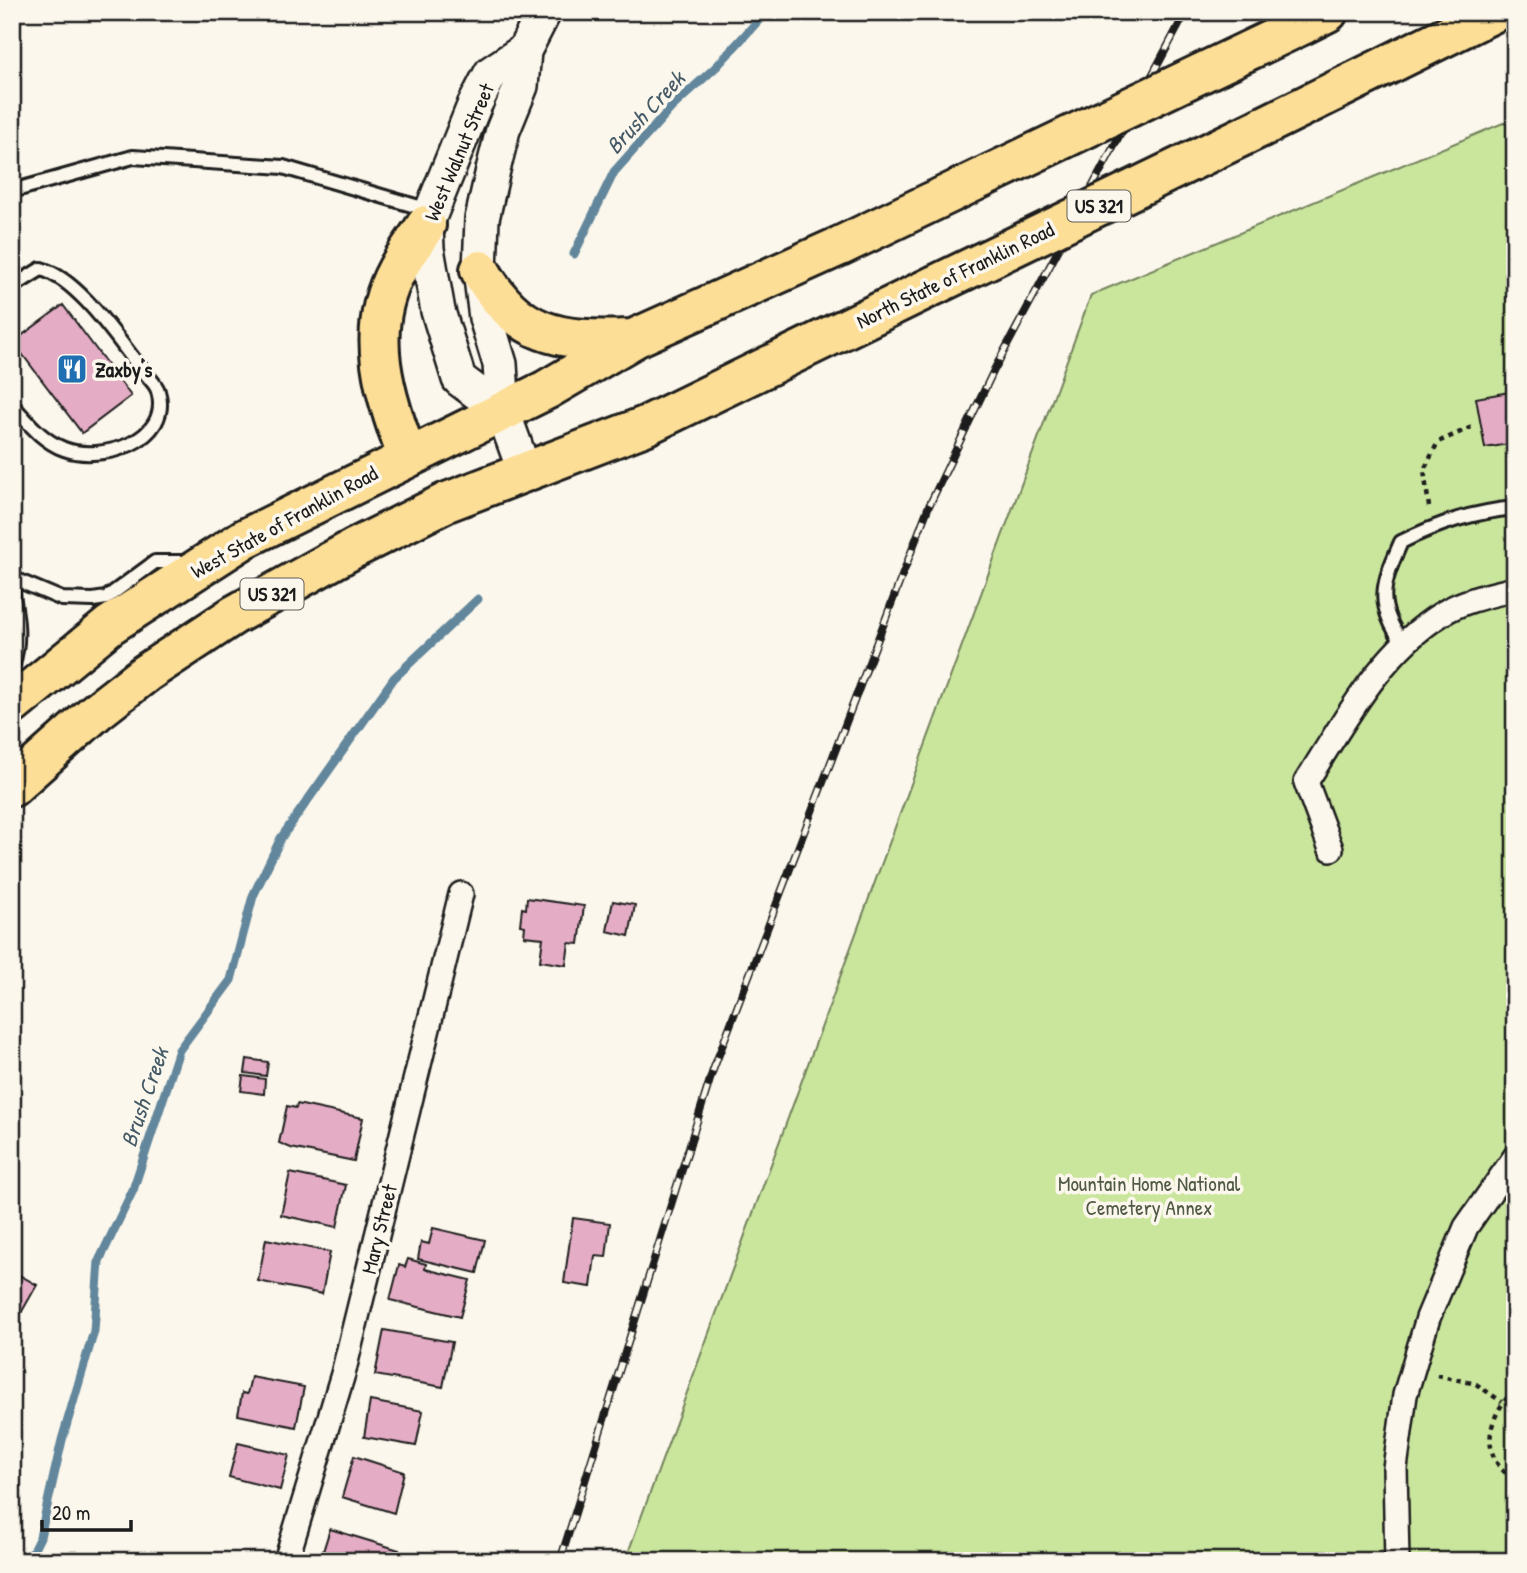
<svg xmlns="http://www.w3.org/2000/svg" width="1527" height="1573" viewBox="0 0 1527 1573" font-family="'Patrick Hand',sans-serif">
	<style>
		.green { fill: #cae69d; stroke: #73815c; stroke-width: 2 }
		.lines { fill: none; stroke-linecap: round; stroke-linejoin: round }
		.stream { stroke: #62869b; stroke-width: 9 }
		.building { fill: #e4adc5; stroke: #1c1c1c; stroke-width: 2 }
		.lane-casing { stroke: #1c1c1c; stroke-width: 18 }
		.street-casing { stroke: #1c1c1c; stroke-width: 28 }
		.secondary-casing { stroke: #1c1c1c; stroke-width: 38 }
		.highway-casing { stroke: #1c1c1c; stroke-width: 44 }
		.path { stroke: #1c1c1c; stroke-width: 4.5; stroke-dasharray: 5 5; stroke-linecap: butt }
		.lane { stroke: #fbf7ec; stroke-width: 12 }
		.street { stroke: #fbf7ec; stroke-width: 23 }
		.secondary { stroke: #fbf7ec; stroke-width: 33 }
		.highway { stroke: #fdde96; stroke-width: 38 }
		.rail-casing { stroke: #1c1c1c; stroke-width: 8 }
		.rail { stroke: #fbf7ec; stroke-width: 5; stroke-dasharray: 16; stroke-linecap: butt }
		.highway-bridge-casing { stroke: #1c1c1c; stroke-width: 44; stroke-linecap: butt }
		.highway-bridge { stroke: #fdde96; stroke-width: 38 }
		.labels { text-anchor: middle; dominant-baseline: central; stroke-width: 7; stroke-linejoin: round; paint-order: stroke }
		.shield { fill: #fbf7ec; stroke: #5f5e5a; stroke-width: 2 }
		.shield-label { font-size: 19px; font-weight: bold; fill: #1c1c1c }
		.street-label { font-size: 21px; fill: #1c1c1c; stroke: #fbf7ec }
		.poi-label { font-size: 21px; font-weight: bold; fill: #1c1c1c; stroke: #fbf7ec; text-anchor: start }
		.park-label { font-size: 21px; fill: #505943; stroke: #fbf7ec }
		.water-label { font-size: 23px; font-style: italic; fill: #455a66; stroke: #fbf7ec }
	</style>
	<rect width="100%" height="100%" fill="#fbf7ec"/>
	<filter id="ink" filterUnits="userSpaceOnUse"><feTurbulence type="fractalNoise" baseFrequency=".0143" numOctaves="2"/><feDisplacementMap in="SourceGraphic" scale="14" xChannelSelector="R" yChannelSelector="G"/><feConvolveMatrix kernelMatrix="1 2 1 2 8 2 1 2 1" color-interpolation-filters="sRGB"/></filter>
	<g filter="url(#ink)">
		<path class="green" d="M 1515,118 L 1515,1561 L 625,1561 L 1091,295 Z"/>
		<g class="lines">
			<path class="stream" d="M 574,254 L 614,172 L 671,108 L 717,66 L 766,12
				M 28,1561 L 40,1537 L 62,1440 L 94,1331 L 99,1261 L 133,1190 L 179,1050 L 231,980 L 253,896 L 281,838 L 394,678 L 478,599"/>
		</g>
		<path class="building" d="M 63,305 L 131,396 L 82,433 L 13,342 Z
			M 1515,391 L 1515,443 L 1485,448 L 1476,398 Z
			M 527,898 L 584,906 L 579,944 L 569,943 L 566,965 L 540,961 L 543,938 L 524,936 L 525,926 L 520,925 L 522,908 L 526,909 Z
			M 613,901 L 635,905 L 629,936 L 607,931 Z
			M 247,1059 L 268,1062 L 266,1076 L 245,1073 Z
			M 243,1076 L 265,1079 L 264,1094 L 241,1091 Z
			M 297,1104 L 363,1118 L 354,1161 L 291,1148 L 279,1143 L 287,1106 L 296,1108 Z
			M 290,1173 L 346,1185 L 337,1227 L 281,1215 Z
			M 573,1218 L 610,1223 L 606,1257 L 595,1256 L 591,1287 L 564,1283 Z
			M 433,1228 L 485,1240 L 477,1273 L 418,1259 L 421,1242 L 429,1244 Z
			M 266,1239 L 330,1252 L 322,1294 L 258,1281 Z
			M 408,1259 L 426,1264 L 425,1269 L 470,1280 L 460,1317 L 390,1300 L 399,1265 L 405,1267 Z
			M 12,1271 L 37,1285 L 12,1329 Z
			M 384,1330 L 452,1342 L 443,1387 L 375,1375 Z
			M 251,1377 L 304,1387 L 296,1427 L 238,1415 L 242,1393 L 247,1394 Z
			M 370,1401 L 423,1411 L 416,1446 L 364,1437 Z
			M 238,1443 L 289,1455 L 280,1490 L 229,1477 Z
			M 354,1456 L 404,1472 L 394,1513 L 342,1497 Z
			M 330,1529 L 399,1550 L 396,1561 L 320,1561 Z"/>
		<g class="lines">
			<g class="lane-casing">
				<path id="lane" d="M 12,191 L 133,157 L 283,167 L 429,210
					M 12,287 L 41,269 C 78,279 116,337 139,366 C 144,373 156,383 158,391 C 173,441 101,463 64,449 C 42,441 28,422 12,405
					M 12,578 L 62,599 L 93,600 L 106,598 L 155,562 L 189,562
					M 12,590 C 17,618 21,640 12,667
					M 1403,643 C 1374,603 1383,583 1401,542 C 1439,523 1473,512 1515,508"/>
			</g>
			<g class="street-casing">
				<path id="street" d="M 1331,849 L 1306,782 C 1344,722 1381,651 1443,613 C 1464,600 1491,595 1515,589
					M 286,1561 L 343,1374 L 461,894
					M 1397,1561 L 1395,1468 L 1405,1395 L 1428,1318 L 1466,1227 L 1515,1157"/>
			</g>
			<g class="secondary-casing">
				<path id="secondary" d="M 503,412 L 459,379 L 438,311 L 427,249 L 426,225 L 474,106 L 491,73 L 524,51
					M 524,470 L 503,412 L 500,364 L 486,318 L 480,270 L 482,219 L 493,170 L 503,130 L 521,86 L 524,51 L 544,12"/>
			</g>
			<g class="highway-casing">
				<path id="highway" d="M 1302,25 L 1328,12
					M 1262,127 L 1495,12
					M 480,270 C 517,336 559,342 630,339
					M 407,456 C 385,395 363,332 397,270 C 405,254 417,240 426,225
					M 12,705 L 110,625 L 244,539 L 546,390 L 635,338 L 840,246 L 990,174
					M 12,787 L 96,712 L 146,673 L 234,615 L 353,549 L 447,502 L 645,426 L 935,285"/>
			</g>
			<path class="path" d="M 1429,507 L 1424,470 L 1438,442 L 1474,426
				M 1437,1375 L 1476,1384 L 1502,1402
				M 1515,1390 C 1488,1413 1477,1459 1515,1479"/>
			<use href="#lane" class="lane"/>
			<use href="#street" class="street"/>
			<use href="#secondary" class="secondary"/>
			<use href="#highway" class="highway"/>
			<g class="rail-casing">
				<path id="rail" d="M 560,1561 L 713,1070 L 928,508 L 994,370 L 1186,12"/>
			</g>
			<use href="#rail" class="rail"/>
			<g class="highway-bridge-casing">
				<path id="highway-bridge" d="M 990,174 L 1302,25
					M 935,285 L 1262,127"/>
			</g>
			<use href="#highway-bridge" class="highway-bridge"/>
		</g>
	</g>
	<defs>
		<g id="restaurant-square" transform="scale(1.575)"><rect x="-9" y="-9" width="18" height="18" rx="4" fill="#1f6fb2" stroke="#fbf7ec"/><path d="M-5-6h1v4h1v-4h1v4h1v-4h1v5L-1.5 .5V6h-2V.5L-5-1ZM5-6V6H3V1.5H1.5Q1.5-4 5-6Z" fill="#fff"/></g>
	</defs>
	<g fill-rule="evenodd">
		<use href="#restaurant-square" x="72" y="369"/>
	</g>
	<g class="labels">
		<g class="shield">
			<rect x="1067.5" y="190.5" width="63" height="31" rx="5"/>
			<rect x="240.5" y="578.5" width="63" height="31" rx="5"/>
		</g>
		<g class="shield-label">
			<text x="1099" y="206">US 321</text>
			<text x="272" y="594">US 321</text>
		</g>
		<g class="street-label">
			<text transform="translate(459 152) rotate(-67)">West Walnut Street</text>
			<text transform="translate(955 275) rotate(-26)">North State of Franklin Road</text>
			<text transform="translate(284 522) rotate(-29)">West State of Franklin Road</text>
			<text transform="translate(379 1229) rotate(-76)">Mary Street</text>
		</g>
		<g class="poi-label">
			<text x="95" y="369">Zaxby's</text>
		</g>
		<g class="park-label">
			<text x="1149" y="1183">Mountain Home National<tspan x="1149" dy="24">Cemetery Annex</tspan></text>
		</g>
		<g class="water-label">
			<text transform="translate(645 112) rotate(-47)">Brush Creek</text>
			<text transform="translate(144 1097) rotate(-71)">Brush Creek</text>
		</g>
	</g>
	<rect width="1527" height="1573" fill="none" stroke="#fbf7ec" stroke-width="42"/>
	<rect x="21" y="21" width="1485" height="1531" fill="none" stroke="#1c1c1c" stroke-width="2.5" filter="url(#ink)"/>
	<path d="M42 1520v10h89v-10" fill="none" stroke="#1c1c1c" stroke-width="3.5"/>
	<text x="52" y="1520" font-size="21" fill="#1c1c1c" stroke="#fbf7ec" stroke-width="5" paint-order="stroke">20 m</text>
</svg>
